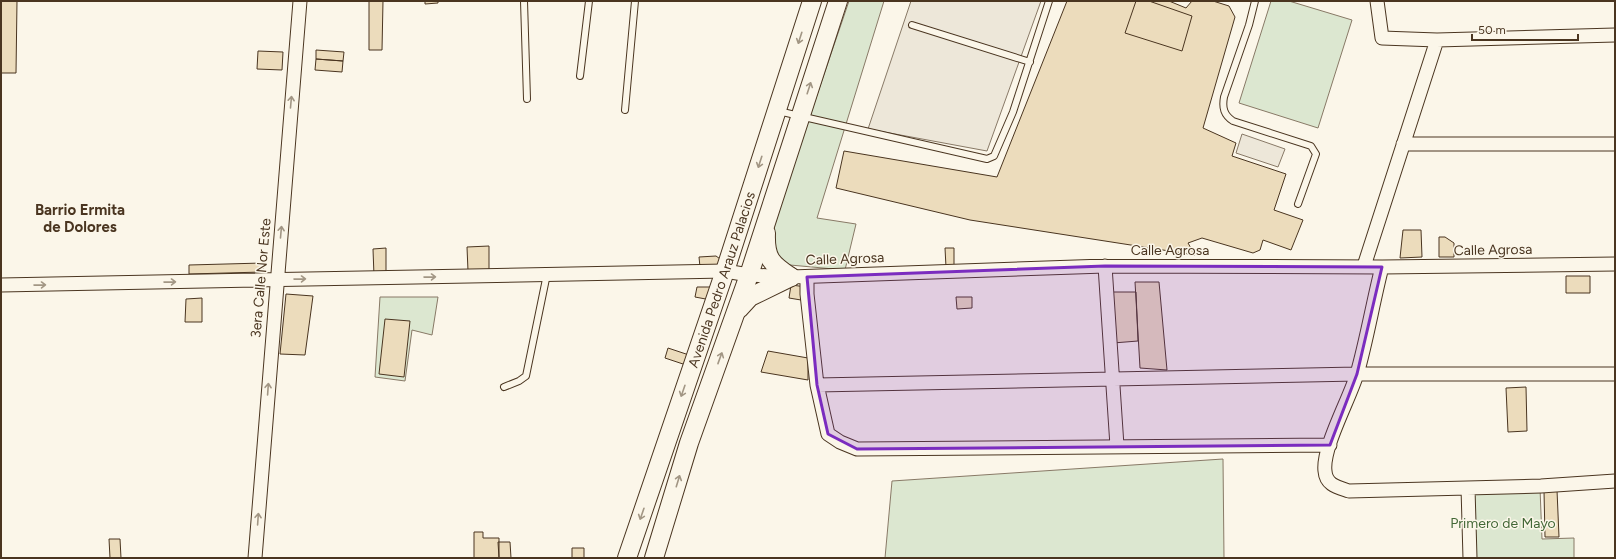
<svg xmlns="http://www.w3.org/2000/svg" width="1616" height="559" viewBox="0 0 1616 559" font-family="Figtree,sans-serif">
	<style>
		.green { fill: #dce7d0; stroke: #887966 }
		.parking { fill: #ede7d9; stroke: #887966 }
		.building { fill: #ecdcbc; stroke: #4a3520 }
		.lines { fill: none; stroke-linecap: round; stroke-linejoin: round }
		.lane-casing { stroke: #4a3520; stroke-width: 8 }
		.street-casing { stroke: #4a3520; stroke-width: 15 }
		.secondary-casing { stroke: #4a3520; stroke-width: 20 }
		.lane { stroke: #fbf6e9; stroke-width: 6 }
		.street { stroke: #fbf6e9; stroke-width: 13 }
		.secondary { stroke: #fbf6e9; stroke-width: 18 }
		.oneway { stroke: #a29684 }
		.marked { fill: #7b2cbf; fill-opacity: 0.2; stroke: #7b2cbf; stroke-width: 3; stroke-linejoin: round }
		.labels { text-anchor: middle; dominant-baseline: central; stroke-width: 3; stroke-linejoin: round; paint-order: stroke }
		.street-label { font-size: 14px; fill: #4a3520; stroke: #fbf6e9 }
		.park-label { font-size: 14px; fill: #436837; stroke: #fbf6e9 }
		.neighbourhood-label { font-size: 15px; font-weight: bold; fill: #4a3520; stroke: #fbf6e9 }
	</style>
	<rect width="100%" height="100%" fill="#fbf6e9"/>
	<path class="green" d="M 849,1 L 884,1 L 817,218 L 856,224 L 845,270 L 790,265 L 777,259 L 771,230 Z
		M 1271,1 L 1289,1 L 1352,20 L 1318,128 L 1239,103 Z
		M 380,297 L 438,297 L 432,335 L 412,330 L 405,381 L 375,377 Z
		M 1223,459 L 1224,558 L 885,558 L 892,481 Z
		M 1468,488 L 1540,488 L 1542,539 L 1574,538 L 1574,558 L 1470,558 Z"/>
	<path class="parking" d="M 911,1 L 1041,1 L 987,151 L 868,129 Z
		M 1242,134 L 1285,149 L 1278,167 L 1236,153 Z"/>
	<path class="building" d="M 1,1 L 17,1 L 16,73 L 1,73 Z
		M 369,1 L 383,1 L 382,50 L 369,50 Z
		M 425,1 L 438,1 L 438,3 L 425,4 Z
		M 1067,1 L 1169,1 L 1186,8 L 1192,1 L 1213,1 L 1229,6 L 1235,17 L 1203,128 L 1236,143 L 1232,156 L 1286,174 L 1274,210 L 1303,220 L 1291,250 L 1263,240 L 1260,250 L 1253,253 L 1202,238 L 1188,243 L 1195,255 L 970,220 L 836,188 L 844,151 L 997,177 Z
		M 1136,1 L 1149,1 L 1192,16 L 1182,51 L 1125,33 Z
		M 316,50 L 344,52 L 343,61 L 316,59 Z
		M 258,51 L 283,52 L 282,70 L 257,69 Z
		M 316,59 L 343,61 L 342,72 L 315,70 Z
		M 1403,230 L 1421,230 L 1422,257 L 1400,258 Z
		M 1439,237 L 1445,237 L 1454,243 L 1454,257 L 1439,257 Z
		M 489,246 L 489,270 L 468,271 L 467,247 Z
		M 386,248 L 386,276 L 374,276 L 373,249 Z
		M 945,248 L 954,248 L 954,267 L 946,267 Z
		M 716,256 L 723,261 L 716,266 L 700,267 L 699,257 Z
		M 263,263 L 263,272 L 189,274 L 189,265 Z
		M 1566,276 L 1590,276 L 1590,293 L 1566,293 Z
		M 1135,282 L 1159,282 L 1167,370 L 1140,368 Z
		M 791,285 L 807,287 L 801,300 L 789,298 Z
		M 697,287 L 710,287 L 713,290 L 711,300 L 695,297 Z
		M 1110,292 L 1136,292 L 1138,341 L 1113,343 Z
		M 286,294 L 313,296 L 305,355 L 280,354 Z
		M 956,297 L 972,297 L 972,308 L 957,309 Z
		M 202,298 L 202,322 L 185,322 L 186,299 Z
		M 385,319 L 410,321 L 404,377 L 379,374 Z
		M 668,348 L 689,355 L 686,365 L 665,358 Z
		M 768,351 L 808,358 L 808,380 L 761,372 Z
		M 1526,387 L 1527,431 L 1508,432 L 1506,388 Z
		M 1557,490 L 1559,537 L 1545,537 L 1544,491 Z
		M 474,532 L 483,532 L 483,538 L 499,538 L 499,558 L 474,558 Z
		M 109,539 L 120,539 L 121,558 L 110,558 Z
		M 498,542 L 510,542 L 511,558 L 499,558 Z
		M 572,548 L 584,548 L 584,558 L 572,558 Z"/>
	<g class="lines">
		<g class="lane-casing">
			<path id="lane" d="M 524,1 L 527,99
				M 1255,1 L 1249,25 L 1224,97 C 1222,108 1224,115 1233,121 L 1311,146 L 1316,154 L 1298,204
				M 912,25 L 1030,62
				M 580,76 L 589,1
				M 625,110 L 635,1
				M 778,111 L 987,159 L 994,156 L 1013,112 L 1049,1
				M 504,387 L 519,381 L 526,376 L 547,274"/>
		</g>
		<g class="street-casing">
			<path id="street" d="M 1377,1 L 1382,38 L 1437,40 L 1615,35
				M 1403,144 L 1615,144
				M 1105,266 L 1117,446
				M 1364,266 L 1437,40
				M 1382,267 C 1373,302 1367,339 1357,374 C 1350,398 1322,448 1325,471 C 1326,485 1337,487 1349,491 L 1541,486 L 1615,481
				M 807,277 L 807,294 L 817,385 L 1357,374 L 1615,374
				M 1,285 L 725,271 L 749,275 L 791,277 L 1105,266 L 1382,267 L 1615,264
				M 817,385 L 828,434 L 840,442 L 857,449 L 1330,445
				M 1468,488 L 1470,558
				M 255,558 L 300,1"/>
		</g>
		<g class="secondary-casing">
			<g id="secondary">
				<path d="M 766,233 C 765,258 771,264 791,277"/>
				<path d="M 739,309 L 750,297 L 791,277"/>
				<path id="s1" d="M 627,558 L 725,271 L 812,1"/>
				<path d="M 654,558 L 689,443 L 749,275 L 838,1"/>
			</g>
		</g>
		<use href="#lane" class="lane"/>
		<use href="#street" class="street"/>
		<use href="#secondary" class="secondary"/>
	</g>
	<defs><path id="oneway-shaft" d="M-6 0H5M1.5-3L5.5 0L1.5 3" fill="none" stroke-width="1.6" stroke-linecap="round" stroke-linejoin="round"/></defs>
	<g class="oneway">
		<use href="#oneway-shaft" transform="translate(800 38) rotate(108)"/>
		<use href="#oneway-shaft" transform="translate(809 88) rotate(-72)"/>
		<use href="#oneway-shaft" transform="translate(291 102) rotate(-85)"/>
		<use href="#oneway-shaft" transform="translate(760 162) rotate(108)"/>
		<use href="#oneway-shaft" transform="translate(281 232) rotate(-85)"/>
		<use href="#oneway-shaft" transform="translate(430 277) rotate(-1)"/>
		<use href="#oneway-shaft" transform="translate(300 279) rotate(-1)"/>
		<use href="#oneway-shaft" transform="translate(170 282) rotate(-1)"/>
		<use href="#oneway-shaft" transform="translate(40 285) rotate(-1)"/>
		<use href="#oneway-shaft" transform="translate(720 358) rotate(-70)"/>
		<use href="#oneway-shaft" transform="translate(268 389) rotate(-86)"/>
		<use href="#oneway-shaft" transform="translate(683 391) rotate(109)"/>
		<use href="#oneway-shaft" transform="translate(678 481) rotate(-73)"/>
		<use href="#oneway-shaft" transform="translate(642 514) rotate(109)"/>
		<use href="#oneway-shaft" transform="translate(258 519) rotate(-86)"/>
	</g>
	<path class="marked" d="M 1105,266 L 1382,267 L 1357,374 L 1330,445 L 857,449 L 828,434 L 817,385 L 807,277 Z"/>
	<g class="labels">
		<g class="street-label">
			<text x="1170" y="250">Calle Agrosa</text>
			<text transform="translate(1493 250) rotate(-1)">Calle Agrosa</text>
			<text transform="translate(845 259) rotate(-2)">Calle Agrosa</text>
			<text transform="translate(261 278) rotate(-85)">3era Calle Nor Este</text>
			<text stroke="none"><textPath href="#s1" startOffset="294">Avenida Pedro Arauz Palacios</textPath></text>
		</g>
		<g class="park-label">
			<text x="1503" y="523">Primero de Mayo</text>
		</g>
		<g class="neighbourhood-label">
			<text x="80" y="210">Barrio Ermita<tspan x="80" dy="17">de Dolores</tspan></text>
		</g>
	</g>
	<rect width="1616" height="559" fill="none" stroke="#4a3520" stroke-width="4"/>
	<path d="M1472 34v6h106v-6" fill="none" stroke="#4a3520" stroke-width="2"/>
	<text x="1478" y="34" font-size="12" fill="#4a3520" stroke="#fbf6e9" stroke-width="3" paint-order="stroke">50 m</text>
</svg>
